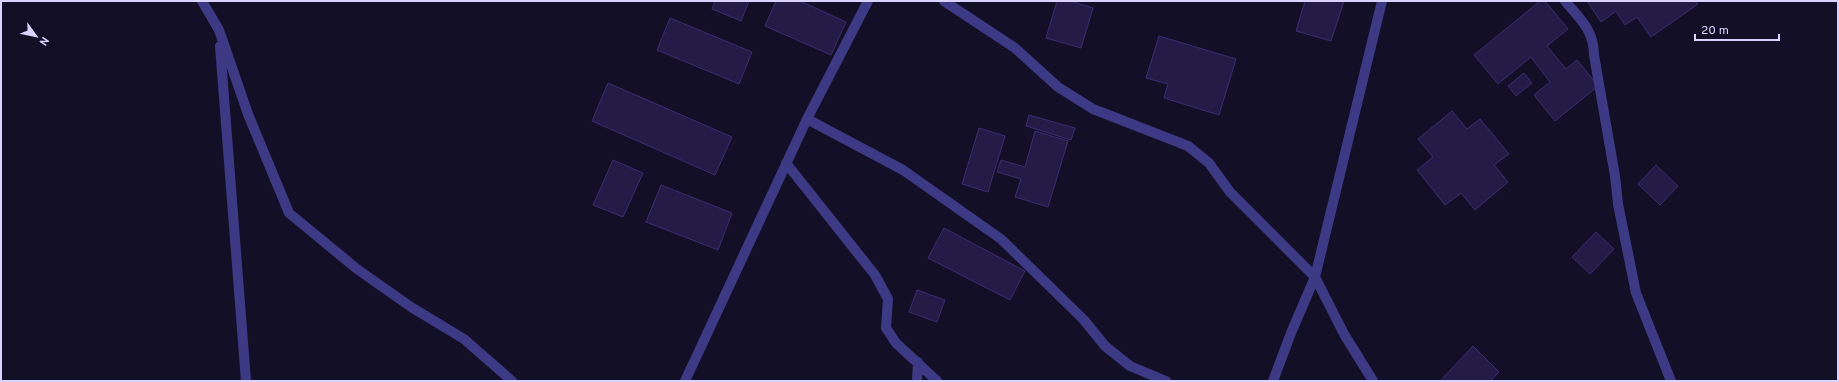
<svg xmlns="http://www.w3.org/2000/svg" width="1839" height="382" viewBox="0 0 1839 382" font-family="Overpass,sans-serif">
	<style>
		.building { fill: #241b47; stroke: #3b2d73 }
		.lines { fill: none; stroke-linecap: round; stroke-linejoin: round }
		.minor { stroke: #3d3a85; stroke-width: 10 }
	</style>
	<rect width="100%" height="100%" fill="#130f26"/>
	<path class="building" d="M 715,1 L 749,1 L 741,21 L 712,9 Z
		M 776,1 L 800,1 L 846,22 L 831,55 L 765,26 Z
		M 1057,1 L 1071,1 L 1093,8 L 1081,48 L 1046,38 Z
		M 1305,1 L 1344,1 L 1331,41 L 1296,31 Z
		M 1540,1 L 1545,1 L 1568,29 L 1547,46 L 1566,69 L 1577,60 L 1598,86 L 1555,121 L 1534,95 L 1550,82 L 1531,57 L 1498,84 L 1474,55 Z
		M 1587,1 L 1695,1 L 1698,4 L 1651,37 L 1637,17 L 1625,25 L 1616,11 L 1601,22 Z
		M 670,18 L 752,52 L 739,84 L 657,50 Z
		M 1159,36 L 1236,59 L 1219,115 L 1164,98 L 1168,84 L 1146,78 Z
		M 1524,73 L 1532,83 L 1516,96 L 1508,86 Z
		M 608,83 L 732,137 L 715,175 L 592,121 Z
		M 1452,111 L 1467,129 L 1480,119 L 1509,154 L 1494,165 L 1508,182 L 1475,210 L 1461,193 L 1445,205 L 1417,170 L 1433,157 L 1418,139 Z
		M 1029,115 L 1075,128 L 1071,140 L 1026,126 Z
		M 979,128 L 1005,136 L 988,192 L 962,184 Z
		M 1035,131 L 1068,141 L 1048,207 L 1015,197 L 1021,179 L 997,172 L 1001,160 L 1025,167 Z
		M 613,160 L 643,173 L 623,217 L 593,205 Z
		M 1656,165 L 1678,186 L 1660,205 L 1638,184 Z
		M 661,185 L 732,213 L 718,250 L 646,222 Z
		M 944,228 L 1025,271 L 1010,300 L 928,258 Z
		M 1596,232 L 1614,249 L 1590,274 L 1572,257 Z
		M 917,290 L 945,300 L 937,322 L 909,312 Z
		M 1473,346 L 1499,372 L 1490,381 L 1440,381 Z"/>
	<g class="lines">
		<path class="minor" d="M 202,1 L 219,30 L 248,114 L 289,213 L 357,269 L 411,307 L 464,339 L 512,381
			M 944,1 L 1015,48 L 1058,87 L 1093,109 L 1188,146 L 1209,163 L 1230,192 L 1315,277 L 1344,334 L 1373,381
			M 1565,1 C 1580,19 1594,30 1594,55 L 1615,176 L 1618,204 L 1636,293 L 1671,381
			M 220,46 L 246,381
			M 807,119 L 903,170 L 1001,239 L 1084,320 L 1105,346 L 1130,366 L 1166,381
			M 786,163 L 875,275 L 888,299 L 886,328 L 896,343 L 937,381
			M 685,381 L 807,119 L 868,1
			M 917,381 L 918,362
			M 1273,381 L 1291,333 L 1315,277 L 1382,1"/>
	</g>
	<rect width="1839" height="382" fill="none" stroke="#d9d4ff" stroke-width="4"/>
	<g transform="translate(36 36) rotate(123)" stroke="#130f26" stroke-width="3" paint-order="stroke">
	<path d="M0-3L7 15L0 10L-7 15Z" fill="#d9d4ff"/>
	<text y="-6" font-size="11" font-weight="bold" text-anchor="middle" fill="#d9d4ff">N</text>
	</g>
	<path d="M1695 34v6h84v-6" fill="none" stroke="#d9d4ff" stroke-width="2"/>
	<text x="1701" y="34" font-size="12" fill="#d9d4ff" stroke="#130f26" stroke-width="3" paint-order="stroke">20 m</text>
</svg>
